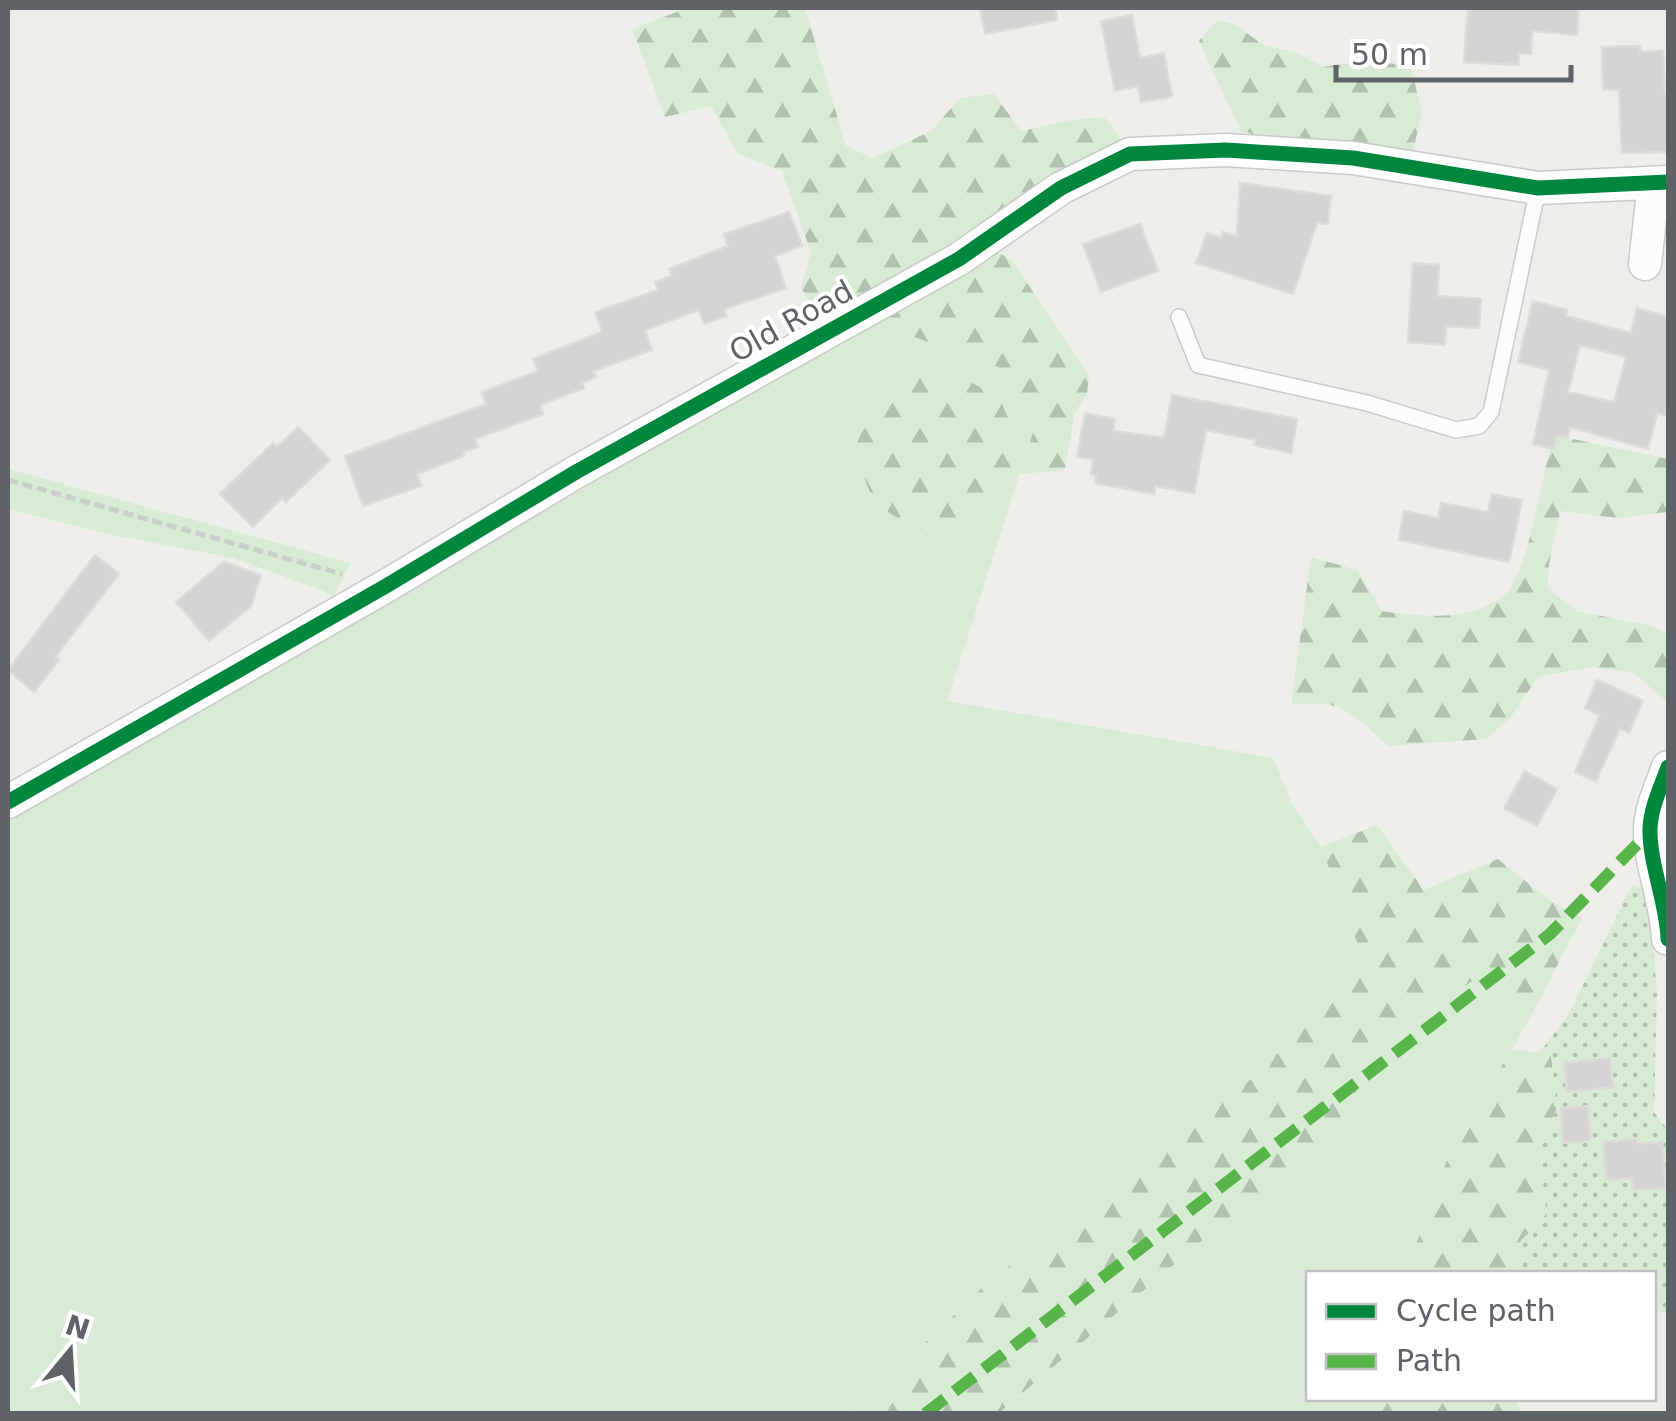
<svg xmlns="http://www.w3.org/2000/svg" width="1676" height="1421" viewBox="0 0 1676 1421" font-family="'DejaVu Sans',sans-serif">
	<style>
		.grass { fill: #d8ebd4 }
		.forest { fill: url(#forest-firs) }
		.park { fill: url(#park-dots) }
		.building { fill: #d5d4d2; stroke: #dedcd8; stroke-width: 2.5; fill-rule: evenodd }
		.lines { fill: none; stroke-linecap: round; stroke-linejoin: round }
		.lane-casing { stroke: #cacaca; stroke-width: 18 }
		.street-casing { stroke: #cacaca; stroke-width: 35 }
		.path { stroke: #cacfcb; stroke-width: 5; stroke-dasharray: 10 5; stroke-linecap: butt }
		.lane { stroke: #fdfcfc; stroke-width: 15 }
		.street { stroke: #fdfcfc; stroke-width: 32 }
		.quiet { stroke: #58b549; stroke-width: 12; stroke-dasharray: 25 12; stroke-linecap: butt }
		.cycleway-casing { stroke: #fff; stroke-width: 21 }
		.cycleway { stroke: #00873e; stroke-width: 15 }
		.labels { text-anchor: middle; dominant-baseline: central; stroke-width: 8; stroke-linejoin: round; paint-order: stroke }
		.street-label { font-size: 30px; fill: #5e6368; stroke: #fff }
	</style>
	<defs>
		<pattern id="forest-firs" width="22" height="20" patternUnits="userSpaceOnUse" patternTransform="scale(2.5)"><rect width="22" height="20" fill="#d8ebd4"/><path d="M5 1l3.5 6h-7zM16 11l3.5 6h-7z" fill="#b2c2b0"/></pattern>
		<pattern id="park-dots" width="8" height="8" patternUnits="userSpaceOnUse" patternTransform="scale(2.5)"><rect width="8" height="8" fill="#d8ebd4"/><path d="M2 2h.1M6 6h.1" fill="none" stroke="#b2c2b0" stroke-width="1.8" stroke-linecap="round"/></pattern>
	</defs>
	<rect width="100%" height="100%" fill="#efede9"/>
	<path class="grass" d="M 872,322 L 998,367 L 1038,416 L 947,701 L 1273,758 L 1291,802 L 1321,847 L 1366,963 L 1255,1076 L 986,1284 L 853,1413 L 8,1413 L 8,821 Z
		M 8,469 L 351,563 L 334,595 L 234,558 L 113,535 L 8,509 Z
		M 1477,977 L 1534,1010 L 1512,1050 L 1456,1136 L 1405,1273 L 1308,1274 L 1308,1398 L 1368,1399 L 1362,1413 L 999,1414 L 1256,1195 L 1363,1112 L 1350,1075 Z"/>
	<path class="forest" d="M 687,8 L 805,8 L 846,146 L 873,158 L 931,131 L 960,98 L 994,94 L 1021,131 L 1065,121 L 1104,117 L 1123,142 L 956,245 L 821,321 L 801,288 L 811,252 L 782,171 L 737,153 L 711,106 L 665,117 L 632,29 Z
		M 1218,20 L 1236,25 L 1263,45 L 1295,52 L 1323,67 L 1361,61 L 1410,65 L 1422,111 L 1413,152 L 1280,141 L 1241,131 L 1199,41 Z
		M 995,251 L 1012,260 L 1089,376 L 1087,394 L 1075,412 L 1065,470 L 1020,474 L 1038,416 L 998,367 L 872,322 Z
		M 953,373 L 999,397 L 1018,441 L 1010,490 L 991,520 L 951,534 L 913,528 L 874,503 L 855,453 L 864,418 L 876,398 L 904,378 Z
		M 1554,435 L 1668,459 L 1668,512 L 1617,518 L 1560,511 L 1549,564 L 1548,589 L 1577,611 L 1652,626 L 1668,634 L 1668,703 L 1634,673 L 1591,667 L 1538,677 L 1511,717 L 1486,739 L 1388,746 C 1354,714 1341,698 1291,705 L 1311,557 L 1357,570 L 1382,611 C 1422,617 1478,623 1508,591 C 1529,568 1543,470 1554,435 Z
		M 1377,825 L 1424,890 L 1498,859 L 1549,900 L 1582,918 L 1534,1010 L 1476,978 L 1350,1074 L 1363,1112 L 1256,1195 L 999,1413 L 853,1413 L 986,1284 L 1255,1076 L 1365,963 L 1321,847 Z
		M 1512,1050 L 1551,1054 L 1557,1109 L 1539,1147 L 1547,1218 L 1521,1241 L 1512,1273 L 1405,1274 L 1456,1136 Z
		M 1368,1398 L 1514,1399 L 1522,1413 L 1362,1413 Z"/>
	<path class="park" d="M 1632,885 L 1648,891 L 1657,992 L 1654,1112 L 1668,1130 L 1668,1312 L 1654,1313 L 1654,1274 L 1512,1274 L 1521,1240 L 1547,1217 L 1539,1147 L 1557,1108 L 1551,1054 L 1539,1053 L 1567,1017 Z"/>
	<path class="building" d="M 980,8 L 1056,8 L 1057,20 L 985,34 Z
		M 1468,8 L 1579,8 L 1577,35 L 1532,31 L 1531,54 L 1519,53 L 1518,65 L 1464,62 Z
		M 1132,15 L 1140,58 L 1164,53 L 1172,97 L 1141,102 L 1138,86 L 1115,91 L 1101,21 Z
		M 1640,46 L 1640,52 L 1663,51 L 1665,92 L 1668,92 L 1668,152 L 1622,153 L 1619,89 L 1603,90 L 1602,47 Z
		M 1240,183 L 1331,196 L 1328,224 L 1317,223 L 1293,294 L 1196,263 L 1207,233 L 1221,238 L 1223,232 L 1237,237 Z
		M 789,212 L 802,246 L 775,256 L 786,288 L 724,309 L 726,316 L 704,324 L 699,310 L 645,330 L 652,350 L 593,371 L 596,377 L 582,383 L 584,388 L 540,405 L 543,414 L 475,439 L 478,447 L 463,452 L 464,456 L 417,474 L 421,486 L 363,506 L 345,456 L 486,404 L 482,392 L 538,371 L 533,359 L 602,332 L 595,312 L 658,290 L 655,282 L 672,276 L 669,269 L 728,246 L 724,234 Z
		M 1140,224 L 1158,271 L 1101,292 L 1083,244 Z
		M 1413,263 L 1439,265 L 1437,296 L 1481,299 L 1479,328 L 1446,326 L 1445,345 L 1408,342 Z
		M 1533,301 L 1567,310 L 1566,316 L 1631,333 L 1637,308 L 1668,317 L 1668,416 L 1657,413 L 1648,449 L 1570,427 L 1568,438 L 1557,435 L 1554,449 L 1533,444 L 1549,370 L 1518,362 ZM 1580,345 L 1626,357 L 1614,402 L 1568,392 Z
		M 1172,395 L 1297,419 L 1291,453 L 1254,445 L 1256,440 L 1206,430 L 1194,493 L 1155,486 L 1154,494 L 1095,483 L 1096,476 L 1091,474 L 1093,459 L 1077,457 L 1085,413 L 1115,419 L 1113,431 L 1164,438 Z
		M 298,427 L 330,460 L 286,502 L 282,498 L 253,527 L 220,494 L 273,443 L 277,447 Z
		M 1492,494 L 1522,500 L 1509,562 L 1399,540 L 1404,511 L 1438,518 L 1441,503 L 1488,512 Z
		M 95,555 L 119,574 L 55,657 L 59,660 L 34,692 L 8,670 Z
		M 224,562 L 261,575 L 251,606 L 209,641 L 176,602 Z
		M 1597,680 L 1643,701 L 1629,733 L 1620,728 L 1596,781 L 1575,772 L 1600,715 L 1585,708 Z
		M 1525,771 L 1557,789 L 1537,826 L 1504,808 Z
		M 1610,1058 L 1613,1087 L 1567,1092 L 1564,1063 Z
		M 1588,1106 L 1590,1141 L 1563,1143 L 1561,1108 Z
		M 1636,1139 L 1637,1144 L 1662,1142 L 1666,1188 L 1633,1190 L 1632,1178 L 1606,1180 L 1603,1142 Z"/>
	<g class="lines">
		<g class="lane-casing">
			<path id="lane" d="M 1179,317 L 1198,365 L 1367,403 L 1456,430 L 1479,426 L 1491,412 L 1538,188"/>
		</g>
		<g class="street-casing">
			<path id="street" d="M 1645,264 L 1654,183
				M 1668,767 C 1661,787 1651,807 1650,828 C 1649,863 1667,903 1668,939
				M 8,802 L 386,586 L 576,472 L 959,259 L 1061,188 L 1130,154 L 1226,150 L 1353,158 L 1538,188 L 1668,182"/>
		</g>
		<path class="path" d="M 8,480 L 342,574"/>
		<use href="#lane" class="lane"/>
		<use href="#street" class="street"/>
		<path class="quiet" d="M 925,1414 L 1550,934 L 1650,831"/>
		<g class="cycleway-casing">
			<path id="cycleway" d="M 1668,767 C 1661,787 1651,807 1650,828 C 1649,863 1667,903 1668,939
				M 8,802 L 386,586 L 576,472 L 959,259 L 1061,188 L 1130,154 L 1226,150 L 1353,158 L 1538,188 L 1668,182"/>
		</g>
		<use href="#cycleway" class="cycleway"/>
	</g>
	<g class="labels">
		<g class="street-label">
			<text transform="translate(791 321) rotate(-29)">Old Road</text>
		</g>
	</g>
	<rect width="1676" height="1421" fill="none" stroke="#5e6368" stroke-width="20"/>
	<rect x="1306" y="1271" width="350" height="130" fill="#ffffff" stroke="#bfc1c3" stroke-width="2.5"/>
	<rect x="1326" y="1304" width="50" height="15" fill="#00873e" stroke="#bfc1c3" stroke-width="2.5"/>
	<text x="1396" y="1321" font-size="30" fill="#5e6368">Cycle path</text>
	<rect x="1326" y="1354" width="50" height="15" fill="#58b549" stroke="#bfc1c3" stroke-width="2.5"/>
	<text x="1396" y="1371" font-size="30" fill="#5e6368">Path</text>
	<g transform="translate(70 1351) rotate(18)" stroke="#ffffff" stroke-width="8" paint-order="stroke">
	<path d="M0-8L18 38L0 25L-18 38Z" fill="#5e6368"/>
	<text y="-15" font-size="28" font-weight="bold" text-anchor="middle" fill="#5e6368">N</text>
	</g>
	<path d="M1336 65v15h235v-15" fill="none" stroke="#5e6368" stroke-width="5"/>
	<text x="1351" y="65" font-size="30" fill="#5e6368" stroke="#ffffff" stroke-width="8" paint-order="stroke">50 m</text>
</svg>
